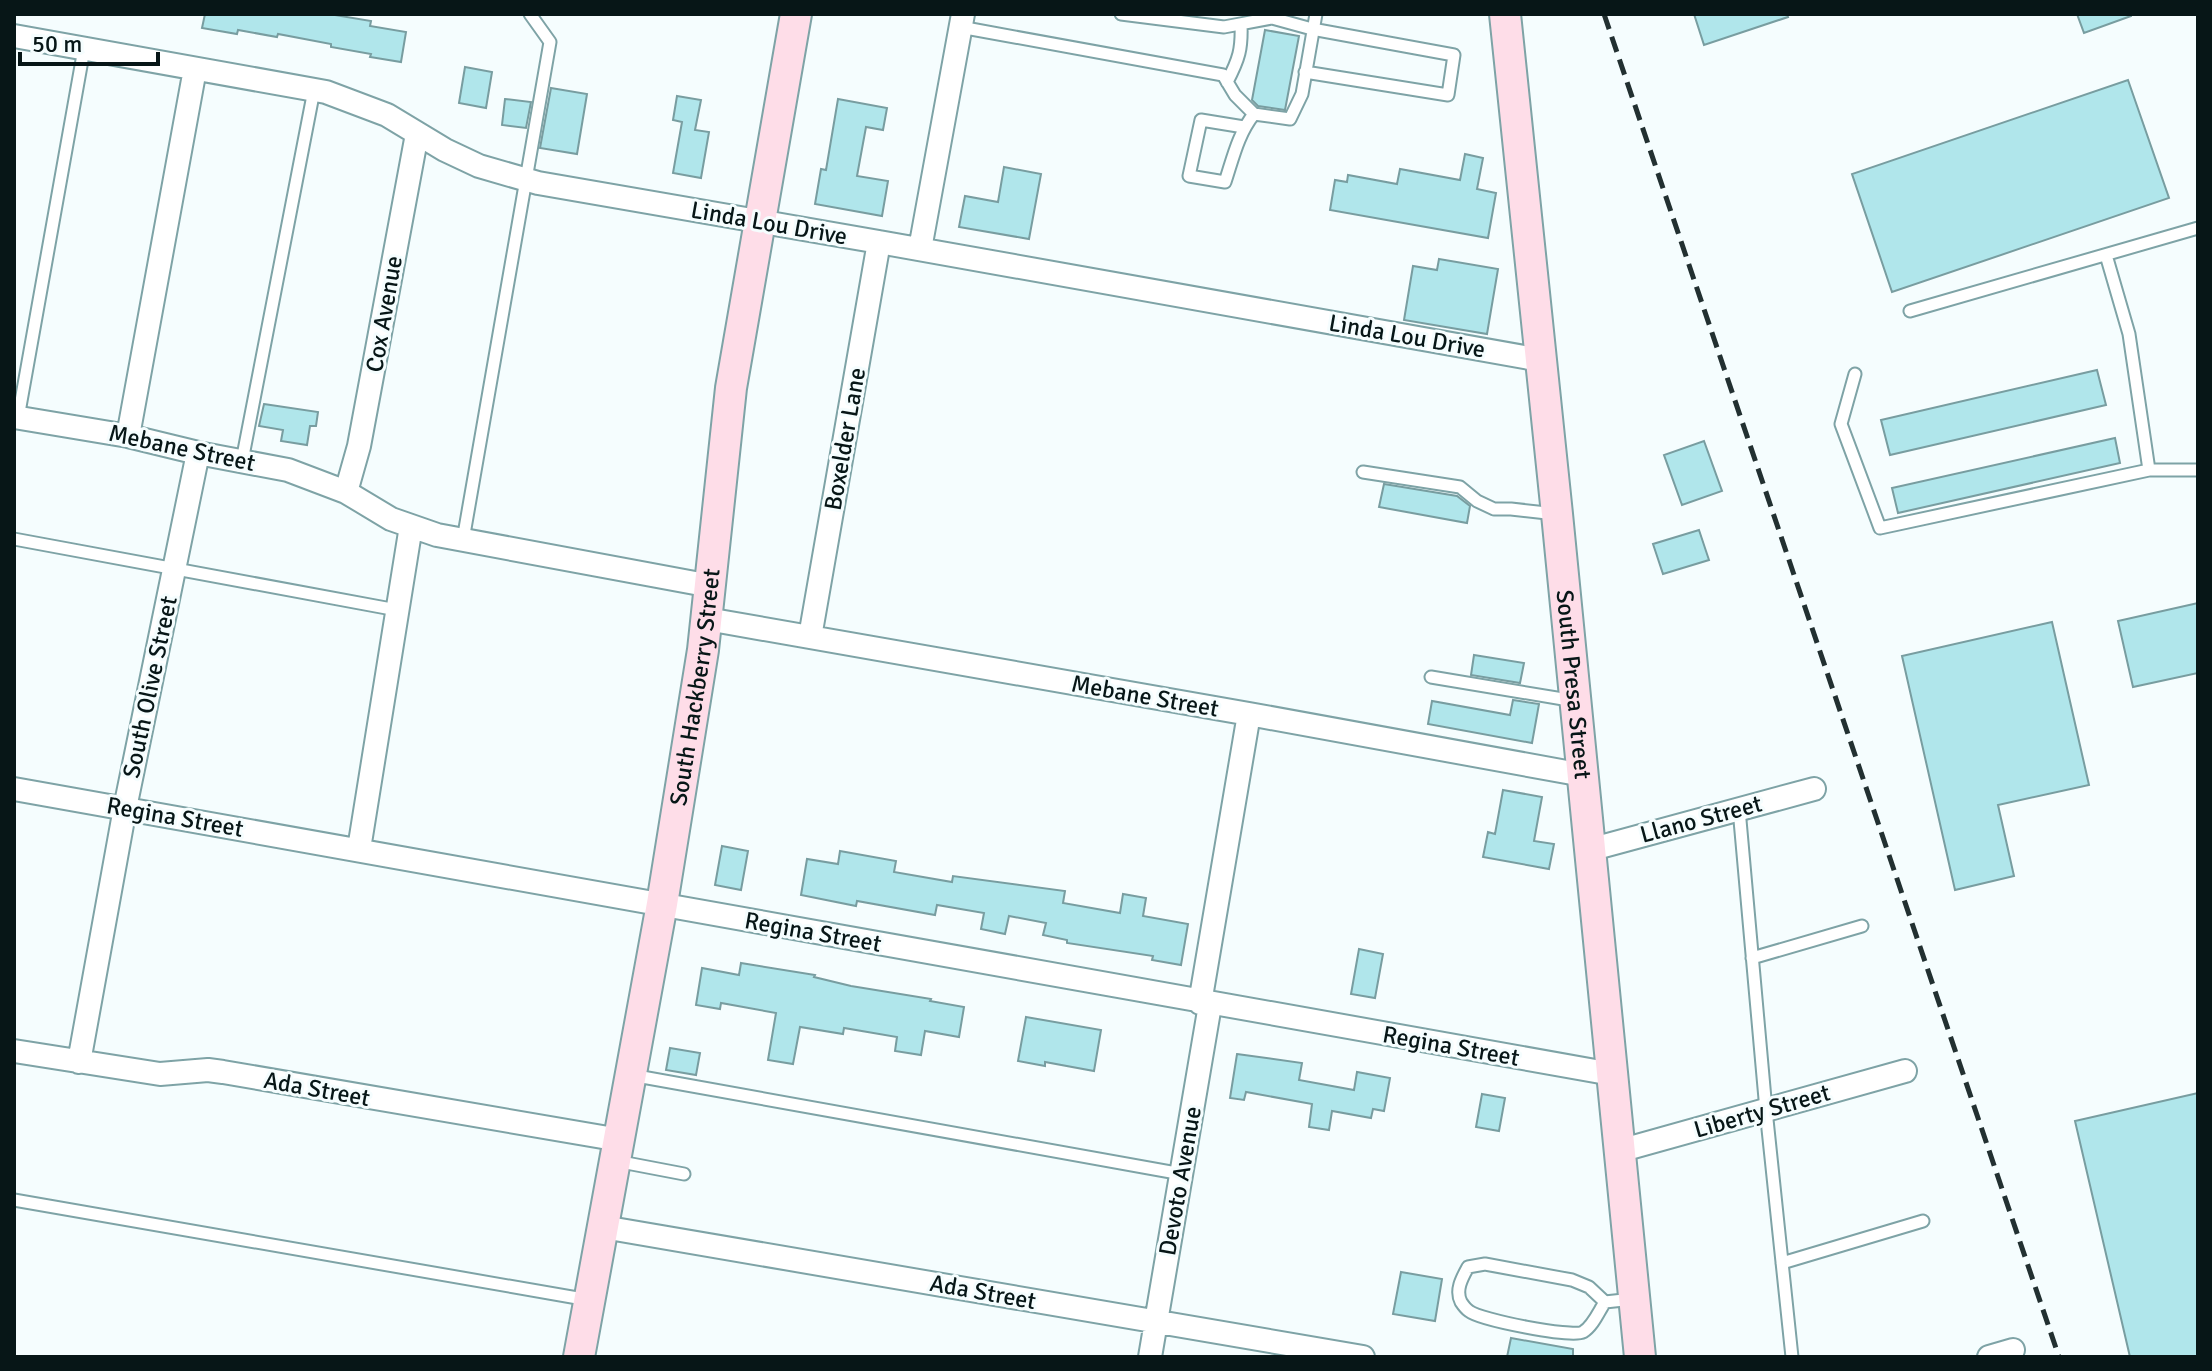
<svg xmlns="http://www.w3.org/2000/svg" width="2212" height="1371" viewBox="0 0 2212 1371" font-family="Signika,sans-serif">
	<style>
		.building { fill: #b0e6eb; stroke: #789da0; stroke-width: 2 }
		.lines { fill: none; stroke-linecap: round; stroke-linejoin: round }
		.service-casing { stroke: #7ea3a6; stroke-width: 15 }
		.minor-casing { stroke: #7ea3a6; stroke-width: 26 }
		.secondary-casing { stroke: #7ea3a6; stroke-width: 34 }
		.service { stroke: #fff; stroke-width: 11 }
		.minor { stroke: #fff; stroke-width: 22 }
		.secondary { stroke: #fedde8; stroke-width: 30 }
		.rail { stroke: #223031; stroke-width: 5; stroke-dasharray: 16 8; stroke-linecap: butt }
		.labels { text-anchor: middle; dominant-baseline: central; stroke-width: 6; stroke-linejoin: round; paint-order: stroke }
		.street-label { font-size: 24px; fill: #071617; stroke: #f5fdfe }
	</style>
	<rect width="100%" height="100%" fill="#f5fdfe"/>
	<path class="building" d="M 205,14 L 329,14 L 371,21 L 370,26 L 406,32 L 401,62 L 370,57 L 371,54 L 331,47 L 331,44 L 278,34 L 277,37 L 238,30 L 237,34 L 202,28 Z
		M 1694,14 L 1787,14 L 1788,17 L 1704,45 Z
		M 2077,14 L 2131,14 L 2131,16 L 2084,33 Z
		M 1265,30 L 1299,36 L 1285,110 L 1258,106 L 1252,100 Z
		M 465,67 L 492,72 L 486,108 L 459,103 Z
		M 2128,80 L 2169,198 L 1892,292 L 1852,174 Z
		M 551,88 L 587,94 L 577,154 L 540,148 Z
		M 677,96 L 701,100 L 695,130 L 709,132 L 701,178 L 673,173 L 682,122 L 673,120 Z
		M 505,99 L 531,102 L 526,128 L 502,125 Z
		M 838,99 L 887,108 L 883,130 L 866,127 L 857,176 L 888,181 L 882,216 L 815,204 L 821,169 L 826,170 Z
		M 1465,154 L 1483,158 L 1477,189 L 1496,193 L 1488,238 L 1330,210 L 1335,180 L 1347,182 L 1348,175 L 1397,184 L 1400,169 L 1460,180 Z
		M 1004,167 L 1041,174 L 1029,239 L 959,227 L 965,196 L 998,202 Z
		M 1439,259 L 1498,269 L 1487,334 L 1404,320 L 1413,266 L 1437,270 Z
		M 2097,370 L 2106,405 L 1890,455 L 1881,420 Z
		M 264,404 L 318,412 L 316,426 L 310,426 L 307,445 L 281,441 L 283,430 L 259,426 Z
		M 2115,438 L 2120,463 L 1898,513 L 1892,488 Z
		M 1704,441 L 1722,491 L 1682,505 L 1664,455 Z
		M 1384,484 L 1457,496 L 1470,506 L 1467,523 L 1379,507 Z
		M 1699,530 L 1709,560 L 1663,574 L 1653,544 Z
		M 2198,603 L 2198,673 L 2133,687 L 2118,621 Z
		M 2052,622 L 2089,785 L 1998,805 L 2014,876 L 1955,890 L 1902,656 Z
		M 1474,655 L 1524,663 L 1520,683 L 1471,675 Z
		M 1513,700 L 1539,704 L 1532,743 L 1428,724 L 1432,701 L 1510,715 Z
		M 1503,790 L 1542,797 L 1534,841 L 1554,844 L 1549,869 L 1483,857 L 1488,832 L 1495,834 Z
		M 722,846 L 748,851 L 741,890 L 715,885 Z
		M 840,851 L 896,861 L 894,872 L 952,882 L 953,876 L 1065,891 L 1063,903 L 1120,913 L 1123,894 L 1146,898 L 1143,916 L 1188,924 L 1181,965 L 1152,960 L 1153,956 L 1067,943 L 1067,940 L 1043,935 L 1046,923 L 1009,916 L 1005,934 L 981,929 L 984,913 L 937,905 L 935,915 L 857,901 L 856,906 L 801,895 L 807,859 L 838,864 Z
		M 1359,949 L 1383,954 L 1375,998 L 1351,994 Z
		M 741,963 L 815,975 L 814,977 L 851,986 L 931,999 L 930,1001 L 964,1007 L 959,1037 L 925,1031 L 921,1055 L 895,1051 L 897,1037 L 844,1028 L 843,1034 L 800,1027 L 793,1064 L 768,1060 L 776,1013 L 721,1003 L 720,1009 L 696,1005 L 702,968 L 739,975 Z
		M 1026,1017 L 1101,1030 L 1094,1071 L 1045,1062 L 1045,1066 L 1018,1061 Z
		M 670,1048 L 700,1053 L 696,1075 L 666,1070 Z
		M 1237,1054 L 1302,1063 L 1299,1080 L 1354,1090 L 1357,1072 L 1390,1078 L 1384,1111 L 1373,1109 L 1371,1118 L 1332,1111 L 1329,1130 L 1309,1127 L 1312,1104 L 1246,1092 L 1244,1100 L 1230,1098 Z
		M 2198,1093 L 2198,1357 L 2130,1357 L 2075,1121 Z
		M 1482,1094 L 1505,1098 L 1499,1131 L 1476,1127 Z
		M 1401,1272 L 1442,1279 L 1435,1321 L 1393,1314 Z
		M 1511,1338 L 1573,1349 L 1573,1357 L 1507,1357 Z"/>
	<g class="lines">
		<g class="service-casing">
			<path id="service" d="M 1121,14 L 1224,27 L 1272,18 L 1312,29 L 1454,55 L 1448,95 L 1305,72
				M 960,27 L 1223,75 L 1235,95 L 1254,114 L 1290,119 L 1302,94 L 1316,14
				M 1227,82 C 1239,59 1242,49 1241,24
				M 1244,127 L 1201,120 L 1189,176 L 1225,182 C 1233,158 1238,134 1254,114
				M 2106,255 L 2129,334 L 2149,470
				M 1910,311 L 2198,228
				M 1855,374 L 1841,424 L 1880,528 L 2149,470 L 2198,470
				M 18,418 L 84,49
				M 242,461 L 314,90
				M 1363,472 L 1460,487 L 1477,501 L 1494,509 L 1511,509 L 1556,514
				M 14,539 L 397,610
				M 463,540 L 550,42 L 530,14
				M 1431,677 L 1575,701
				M 1739,809 L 1766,1110 L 1792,1357
				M 1752,958 L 1862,926
				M 631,1075 L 1182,1174
				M 616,1161 L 684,1174
				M 14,1200 L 589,1300
				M 1782,1263 L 1923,1221
				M 1605,1302 C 1599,1311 1593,1326 1583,1332 C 1572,1338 1480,1320 1469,1311 C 1466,1309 1463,1305 1461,1302 C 1455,1290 1462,1278 1468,1267 L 1485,1264 L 1572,1280 L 1589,1287 L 1605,1302 L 1633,1299"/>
		</g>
		<g class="minor-casing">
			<path id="minor" d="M 14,36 L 326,92 L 387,115 L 445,150 L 479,166 L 538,183 L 879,242 L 1541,360
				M 920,249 L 963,14
				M 14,417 L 128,436 L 198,453 L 288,470 L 346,492 L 391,519 L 437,535 L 711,586
				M 128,436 L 195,69
				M 346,492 L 359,446 L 417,134
				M 707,619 L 1249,714 L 1583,775
				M 810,637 L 879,242
				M 14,789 C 547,881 1079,982 1612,1074
				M 359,849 L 411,526
				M 1589,850 L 1814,789
				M 1200,1003 L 1249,714
				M 14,1051 L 160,1074 L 208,1070 L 223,1072 L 620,1140
				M 79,1062 L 125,808 L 198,453
				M 1619,1151 L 1905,1071
				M 603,1227 L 1363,1357
				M 1150,1357 L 1210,1005
				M 1989,1357 L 2013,1350"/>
		</g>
		<g class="secondary-casing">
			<g id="secondary">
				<path id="s1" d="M 1505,14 L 1557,514 L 1640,1357"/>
				<path id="s2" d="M 579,1357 L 662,904 L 703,650 L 731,388 L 796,14"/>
			</g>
		</g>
		<use href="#service" class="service"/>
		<use href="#minor" class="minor"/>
		<use href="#secondary" class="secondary"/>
		<path class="rail" d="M 1604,14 L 2059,1357"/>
	</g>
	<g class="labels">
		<g class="street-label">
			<text transform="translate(769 223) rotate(10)">Linda Lou Drive</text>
			<text transform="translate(384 314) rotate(-80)">Cox Avenue</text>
			<text transform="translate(1407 336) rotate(10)">Linda Lou Drive</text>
			<text transform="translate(845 439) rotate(-80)">Boxelder Lane</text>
			<text transform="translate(182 448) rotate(12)">Mebane Street</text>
			<text stroke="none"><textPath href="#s1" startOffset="674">South Presa Street</textPath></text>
			<text transform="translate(150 687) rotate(-78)">South Olive Street</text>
			<text stroke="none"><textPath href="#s2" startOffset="680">South Hackberry Street</textPath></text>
			<text transform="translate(1145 696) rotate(10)">Mebane Street</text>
			<text transform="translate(175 817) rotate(10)">Regina Street</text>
			<text transform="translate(1701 819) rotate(-15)">Llano Street</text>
			<text transform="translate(813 932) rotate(10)">Regina Street</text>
			<text transform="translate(1451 1046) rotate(10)">Regina Street</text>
			<text transform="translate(317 1089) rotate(10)">Ada Street</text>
			<text transform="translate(1762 1111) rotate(-16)">Liberty Street</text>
			<text transform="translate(1180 1181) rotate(-80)">Devoto Avenue</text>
			<text transform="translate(983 1292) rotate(10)">Ada Street</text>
		</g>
	</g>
	<rect width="2212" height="1371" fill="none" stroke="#071617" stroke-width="32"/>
	<path d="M20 52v12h138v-12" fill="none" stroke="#071617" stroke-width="4"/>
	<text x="32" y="52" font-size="24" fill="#071617" stroke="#f5fdfe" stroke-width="6" paint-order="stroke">50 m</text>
</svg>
